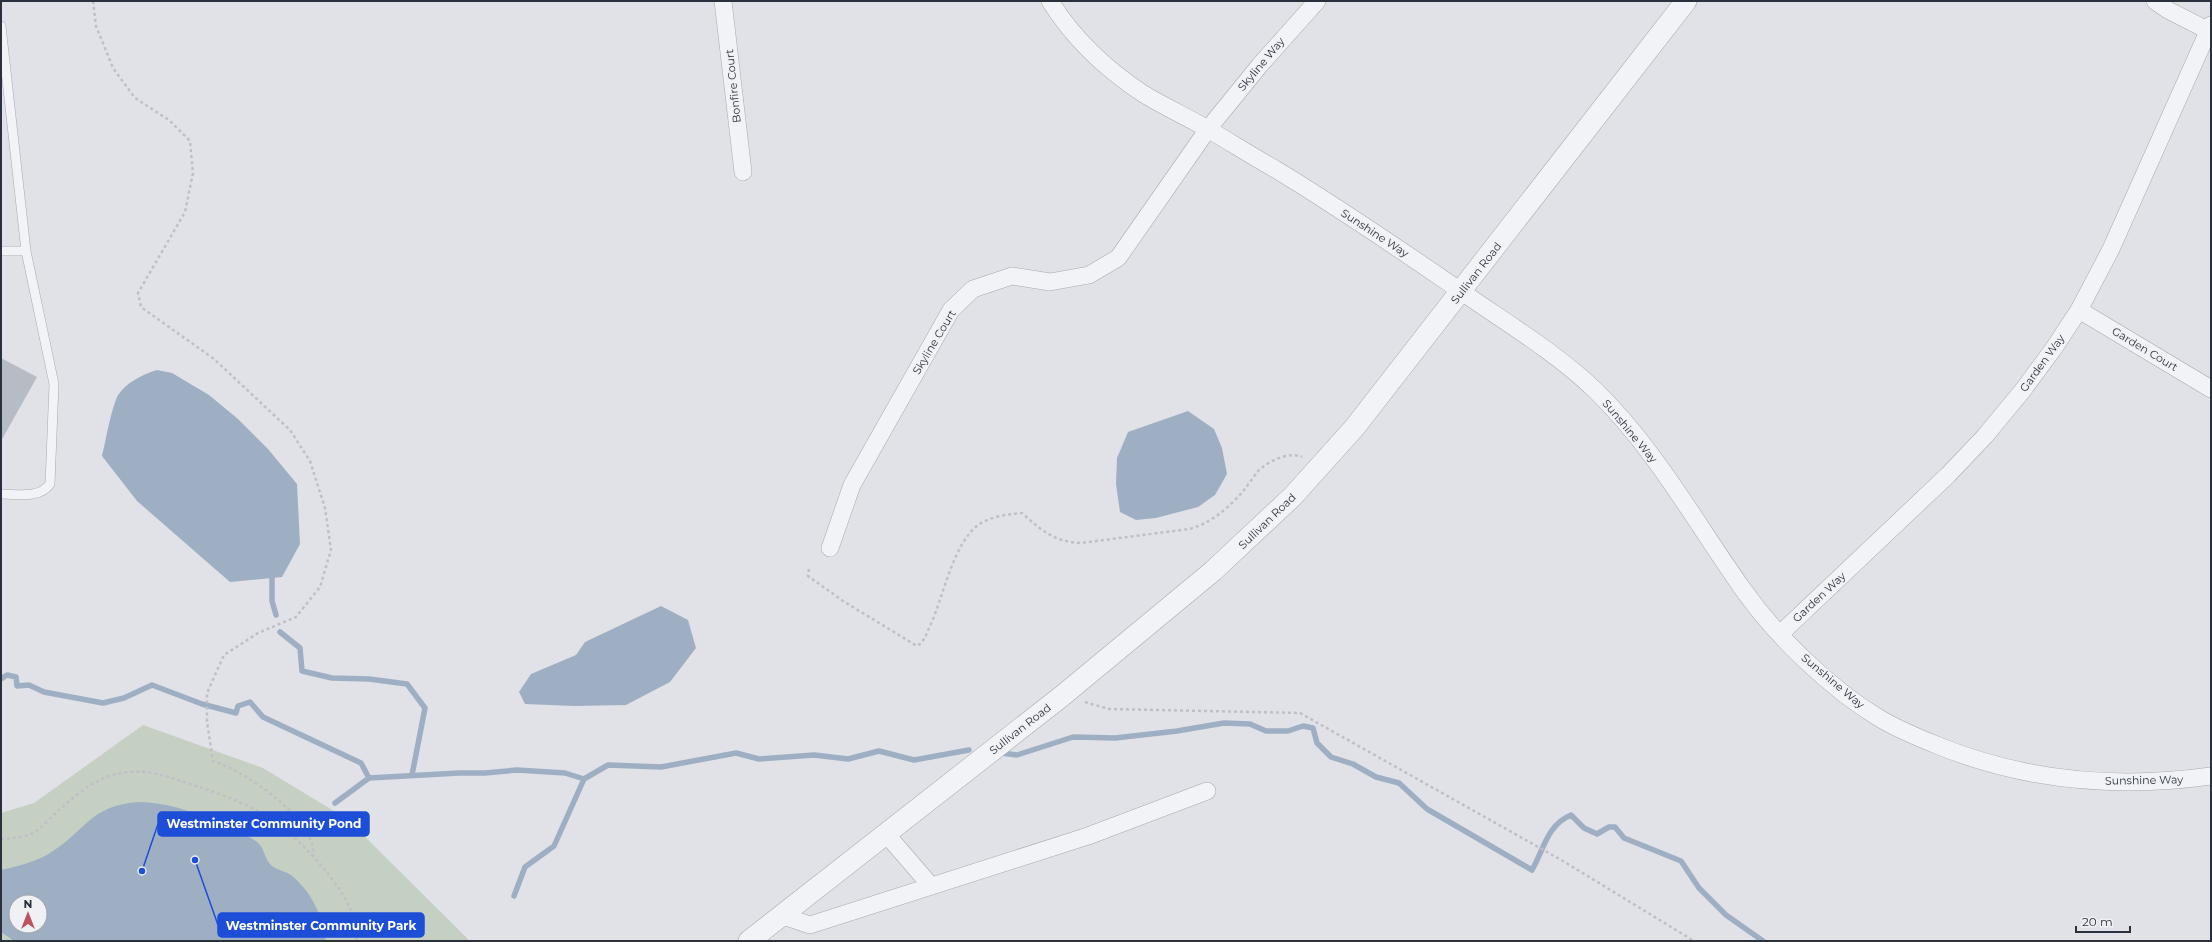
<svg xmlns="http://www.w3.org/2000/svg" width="2212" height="942" viewBox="0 0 2212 942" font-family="Montserrat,sans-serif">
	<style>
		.green { fill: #c5d0c2; fill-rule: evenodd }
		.water { fill: #9fafc3; fill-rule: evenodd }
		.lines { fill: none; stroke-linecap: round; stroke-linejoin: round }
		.stream { stroke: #9fafc3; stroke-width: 5.5 }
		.building { fill: #b7bbc3 }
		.service-casing { stroke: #a6a9b0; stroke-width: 10 }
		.minor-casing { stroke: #a6a9b0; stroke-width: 18 }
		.tertiary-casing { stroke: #a6a9b0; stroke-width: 22 }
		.path { stroke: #bec0c6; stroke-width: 2.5; stroke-dasharray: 3 3; stroke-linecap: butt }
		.service { stroke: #f2f3f6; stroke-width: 9 }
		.minor { stroke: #f2f3f6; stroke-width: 17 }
		.tertiary { stroke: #f2f3f6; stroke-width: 21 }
		.labels { text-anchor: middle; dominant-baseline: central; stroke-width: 3; stroke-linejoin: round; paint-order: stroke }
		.street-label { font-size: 11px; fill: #2a303c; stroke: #eff1f5 }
		.leader { fill: none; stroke: #1d4ed8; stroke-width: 1.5 }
		.callout-dot { fill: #1d4ed8; stroke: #eff1f5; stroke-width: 1.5 }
		.callout { fill: #1d4ed8; stroke: #1d4ed8; stroke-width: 1.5 }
		.callout-label { font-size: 12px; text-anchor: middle; font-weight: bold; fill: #fff }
	</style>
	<rect width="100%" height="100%" fill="#e0e2e7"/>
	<path class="green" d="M 143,725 L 263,768 L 347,819 L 468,939 L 466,941 L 1,941 L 1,813 L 34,803 ZM 16,902 L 40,902 L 40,926 L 16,926 Z"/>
	<path class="water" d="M 157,370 L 172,373 L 209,395 L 238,419 L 268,449 L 297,484 L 300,544 L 282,577 L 230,582 L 137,501 L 102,456 C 106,440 111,409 118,395 C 126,383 143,374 157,370 Z
		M 1188,411 L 1214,429 L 1222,448 L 1227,474 L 1215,495 L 1198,507 L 1156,518 L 1136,520 L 1120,512 L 1116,484 L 1117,458 L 1128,432 Z
		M 661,606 L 688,620 L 696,648 L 670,682 L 626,705 L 574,706 L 525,704 L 519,692 L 531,674 L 576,655 L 585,642 Z
		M 138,802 C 172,802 205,816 236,831 C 244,835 254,838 260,845 C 265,851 265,860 272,866 C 277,870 285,871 291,875 C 311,891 323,916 326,941 L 14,941 L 1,932 L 1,870 C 18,866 35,862 50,853 C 86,831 89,806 138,802 ZM 16,902 L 40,902 L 40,926 L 16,926 Z"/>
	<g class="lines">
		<path class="stream" d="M 272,578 L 272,601 L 276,615
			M 280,632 L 300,648 L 302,671 L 332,678 L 369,679 L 407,684 L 425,708 L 412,775
			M 1,679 L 7,675 L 16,677 L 17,686 L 29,685 L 44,692 L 103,703 L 124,698 L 152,685 L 202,704 L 236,713 L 238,706 L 250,702 L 263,717 L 361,763 L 369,778
			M 1001,753 L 1017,755 L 1073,737 L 1115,738 L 1177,731 L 1224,723 L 1250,724 L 1266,731 L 1288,731 L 1303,726 L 1313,728 L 1317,743 L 1331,757 L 1353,764 L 1376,777 L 1399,783 L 1427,809 L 1532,870 C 1544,849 1547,825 1571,815 L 1584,828 L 1597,834 L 1609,827 L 1615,827 L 1624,838 L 1681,861 L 1699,888 L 1726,915 L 1763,941
			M 335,803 L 369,778 L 459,773 L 485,773 L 517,770 L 565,773 L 584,779
			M 514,896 L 525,867 L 554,846 L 584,779 L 608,765 L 661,767 L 736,753 L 759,759 L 814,755 L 848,759 L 879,751 L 914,760 L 969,750"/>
	</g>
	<path class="building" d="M 1,358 L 37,377 L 1,441 Z"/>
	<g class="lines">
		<g class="service-casing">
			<path id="service" d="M 1,26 L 26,251
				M 1,251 L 26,251 L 54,384 L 50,484 C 39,499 18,494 1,494"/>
		</g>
		<g class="minor-casing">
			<path id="minor" d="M 723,1 L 743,172
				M 1050,1 C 1073,38 1106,69 1142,93 C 1163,106 1185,116 1206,128 C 1230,142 1252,156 1275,169 C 1340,208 1402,251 1465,294 C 1508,324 1555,352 1594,389 C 1654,447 1694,520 1742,588 C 1775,635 1829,688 1879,718 C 1897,729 1919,738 1939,746 C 2026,781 2118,789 2211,776
				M 2155,1 L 2168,10 L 2211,32
				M 2079,310 L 2211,389
				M 830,548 L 852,485 L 951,310 L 973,289 L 1012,276 L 1050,282 L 1089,275 L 1118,258 L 1208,129 L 1260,65 L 1317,1
				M 1780,634 L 1948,475 L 1985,436 L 2023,390 L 2054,348 L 2079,310 L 2111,249 L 2211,25
				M 887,835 L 931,886
				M 783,916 L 810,925 L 1088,836 L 1207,791"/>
		</g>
		<g class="tertiary-casing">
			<path id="tertiary" d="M 749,941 L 1062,696 L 1213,571 L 1293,496 L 1355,427 L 1686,1"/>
		</g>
		<path class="path" d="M 93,1 L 96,26 L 113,68 L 135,98 L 169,120 L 190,141 L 193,173 L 185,212 L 138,293 L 141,307 L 214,359 L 290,430 L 310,461 L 325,508 L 331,550 L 320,587 L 296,617 L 258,633 L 224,655 L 207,693 L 207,722 L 213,761 C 244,770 319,821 313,857
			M 809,569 L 808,576 L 843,601 L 917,646 C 925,641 926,634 930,626 C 943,598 953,544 978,525 C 989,517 1008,514 1022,513 C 1041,530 1054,542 1081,543 L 1189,529 C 1210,524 1230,507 1244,490 C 1249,484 1254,476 1259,470 C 1269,461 1289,451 1302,457
			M 1085,702 L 1109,709 L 1300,713 L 1563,861 L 1694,941
			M 1,839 C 11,838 21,838 31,834 C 41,829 48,820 56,813 C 73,797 94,779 117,774 C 142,767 167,776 190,784 C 219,793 248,804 273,820 C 298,837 341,883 351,911 C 355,921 356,931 357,941"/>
		<use href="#service" class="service"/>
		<use href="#minor" class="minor"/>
		<use href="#tertiary" class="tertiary"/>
	</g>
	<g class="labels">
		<g class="street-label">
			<text transform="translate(1261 64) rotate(-50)">Skyline Way</text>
			<text transform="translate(733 86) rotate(-96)">Bonfire Court</text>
			<text transform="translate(1375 233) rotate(33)">Sunshine Way</text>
			<text transform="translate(1476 273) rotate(-52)">Sullivan Road</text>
			<text transform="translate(934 342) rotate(-59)">Skyline Court</text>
			<text transform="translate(2145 349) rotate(31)">Garden Court</text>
			<text transform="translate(2042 363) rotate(-54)">Garden Way</text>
			<text transform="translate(1630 431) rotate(50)">Sunshine Way</text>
			<text transform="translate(1267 521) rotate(-44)">Sullivan Road</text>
			<text transform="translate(1819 597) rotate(-43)">Garden Way</text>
			<text transform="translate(1833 681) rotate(40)">Sunshine Way</text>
			<text transform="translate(1020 729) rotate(-38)">Sullivan Road</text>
			<text transform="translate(2144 780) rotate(-1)">Sunshine Way</text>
		</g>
	</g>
	<path class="leader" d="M142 871L158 824M195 860L218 925"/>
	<g class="callout-dot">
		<circle cx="142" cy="871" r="4"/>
		<circle cx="195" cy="860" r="4"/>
	</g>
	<g class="callout">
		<rect x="158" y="812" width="211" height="24" rx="4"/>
		<rect x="218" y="913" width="206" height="24" rx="4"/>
	</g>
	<g class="callout-label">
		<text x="264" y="828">Westminster Community Pond</text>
		<text x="321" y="930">Westminster Community Park</text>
	</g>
	<rect width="2212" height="942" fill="none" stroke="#2a303c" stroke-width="4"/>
	<g transform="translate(28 914)"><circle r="19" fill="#eff1f5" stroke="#a0a4ab"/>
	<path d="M0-3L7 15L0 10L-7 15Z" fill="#bd535e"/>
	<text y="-6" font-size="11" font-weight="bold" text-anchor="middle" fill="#2a303c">N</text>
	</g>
	<path d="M2076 926v6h54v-6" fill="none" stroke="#2a303c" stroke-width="2"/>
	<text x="2082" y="926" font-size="12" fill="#2a303c" stroke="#eff1f5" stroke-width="3" paint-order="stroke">20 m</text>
</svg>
